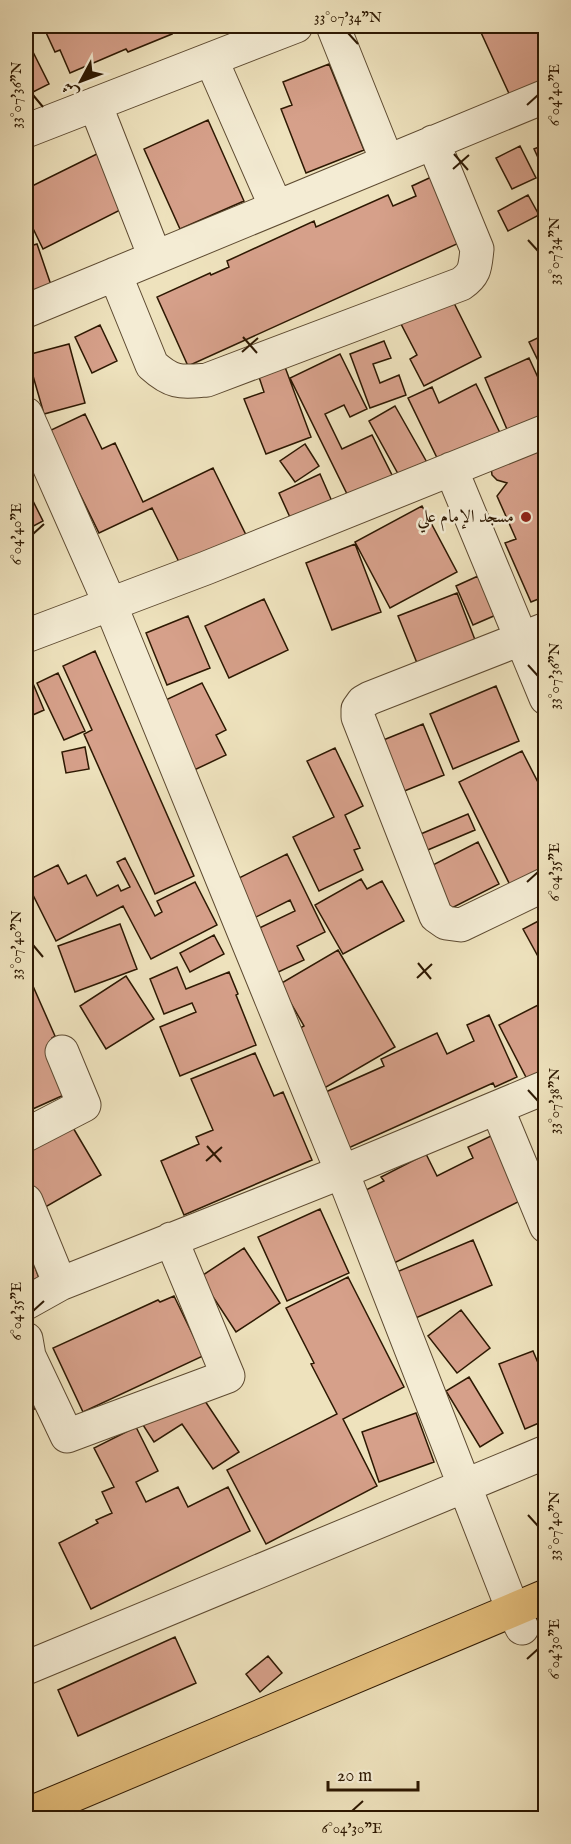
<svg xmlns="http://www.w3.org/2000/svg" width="571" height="1844" viewBox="0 0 571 1844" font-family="'IM FELL English',Amiri,serif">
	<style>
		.building { fill: #d6a08a; stroke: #2d1802; stroke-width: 1.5 }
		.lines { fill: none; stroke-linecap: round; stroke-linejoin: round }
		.minor-casing { stroke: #5d4a31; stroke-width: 35 }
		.major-casing { stroke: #2d1802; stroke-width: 35 }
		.minor { stroke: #f4ecd4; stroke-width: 33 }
		.major { stroke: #e7c17e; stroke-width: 33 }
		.ticks { fill: none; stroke: #2d1802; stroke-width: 2 }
		.poi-dot { fill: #8f2418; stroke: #f4ecd4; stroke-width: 2 }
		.labels { text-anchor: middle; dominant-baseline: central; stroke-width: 5; stroke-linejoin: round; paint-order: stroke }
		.poi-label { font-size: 18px; fill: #2d1802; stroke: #f4ecd4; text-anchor: end }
		.neatline { fill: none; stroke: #2d1802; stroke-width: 2 }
		.ticks-label { font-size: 15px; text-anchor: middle; fill: #2d1802 }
	</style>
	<rect width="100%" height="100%" fill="#eee2bd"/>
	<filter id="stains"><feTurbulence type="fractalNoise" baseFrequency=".00333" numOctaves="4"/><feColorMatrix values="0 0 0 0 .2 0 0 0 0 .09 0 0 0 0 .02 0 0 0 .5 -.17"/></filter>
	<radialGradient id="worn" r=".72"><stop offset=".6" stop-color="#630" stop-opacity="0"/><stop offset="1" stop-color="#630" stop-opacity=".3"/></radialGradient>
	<path class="building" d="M 43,26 L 168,26 L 172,34 L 128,52 L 126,49 L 70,73 L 60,50 L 55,52 Z
		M 478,26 L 542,26 L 546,33 L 546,82 L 511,98 Z
		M 26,38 L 49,84 L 29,94 L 26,89 Z
		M 329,64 L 364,150 L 306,173 L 281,109 L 292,105 L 283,82 Z
		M 208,120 L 244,201 L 180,229 L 144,149 Z
		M 117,144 L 144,198 L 43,249 L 26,214 L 26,189 Z
		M 546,144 L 546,175 L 534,149 Z
		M 520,146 L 536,178 L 512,189 L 496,158 Z
		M 440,173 L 470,238 L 188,366 L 157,297 L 210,273 L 211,275 L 229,267 L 227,261 L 314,221 L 316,227 L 388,195 L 393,206 L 416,196 L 412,186 Z
		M 528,195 L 539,215 L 508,231 L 498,211 Z
		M 26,234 L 30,246 L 37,244 L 51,285 L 26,294 Z
		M 451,297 L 481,357 L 424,386 L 410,359 L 417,355 L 400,322 Z
		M 100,325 L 117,361 L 92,373 L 75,337 Z
		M 546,334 L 546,377 L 529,342 Z
		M 384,341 L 391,358 L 373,364 L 380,383 L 399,375 L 406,395 L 370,408 L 350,354 Z
		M 69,344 L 85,403 L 44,414 L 27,355 Z
		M 340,354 L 367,409 L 350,417 L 344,405 L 325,414 L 342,449 L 372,435 L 394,479 L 350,500 L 290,378 Z
		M 529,358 L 546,395 L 546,418 L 509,434 L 485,378 Z
		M 285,367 L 311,437 L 266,454 L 244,399 L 264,392 L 259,377 Z
		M 476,384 L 502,437 L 441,466 L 408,398 L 432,387 L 439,403 Z
		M 395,406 L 429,466 L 402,481 L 369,421 Z
		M 85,414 L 102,449 L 115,443 L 143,502 L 213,468 L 248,539 L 183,570 L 152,508 L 99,533 L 49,431 Z
		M 305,444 L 319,466 L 295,482 L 280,461 Z
		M 546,446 L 546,596 L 531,602 L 505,543 L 516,539 L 497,496 L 507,483 L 497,480 L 492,475 L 491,467 Z
		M 320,474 L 334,506 L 293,524 L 279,493 Z
		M 26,487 L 43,521 L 26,530 Z
		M 422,506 L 457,572 L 390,608 L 355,542 Z
		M 355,544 L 381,612 L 332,630 L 306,563 Z
		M 478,576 L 496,615 L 473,625 L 456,586 Z
		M 457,593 L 477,645 L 419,668 L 398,616 Z
		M 264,599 L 288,650 L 229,678 L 205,626 Z
		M 188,616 L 210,668 L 167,685 L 146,633 Z
		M 95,651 L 194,876 L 155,894 L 84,734 L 92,730 L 63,666 Z
		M 58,673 L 85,731 L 64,740 L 37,683 Z
		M 32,681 L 44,710 L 26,718 L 26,684 Z
		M 202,683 L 226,730 L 216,735 L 226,755 L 190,772 L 157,704 Z
		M 496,686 L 519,741 L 453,769 L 430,714 Z
		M 423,724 L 444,775 L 392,796 L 371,745 Z
		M 85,747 L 89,769 L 66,773 L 62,752 Z
		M 335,748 L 363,806 L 345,815 L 360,848 L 354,850 L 363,870 L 319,891 L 293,837 L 334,817 L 307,761 Z
		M 522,751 L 546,798 L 546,869 L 511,887 L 459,782 Z
		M 468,814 L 475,830 L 423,852 L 416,836 Z
		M 478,842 L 499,884 L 444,912 L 423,870 Z
		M 287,854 L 325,932 L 297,946 L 304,960 L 272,975 L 251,932 L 295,911 L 290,900 L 254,918 L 235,880 Z
		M 125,858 L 155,916 L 162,912 L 157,901 L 195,882 L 217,925 L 151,959 L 123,906 L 56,941 L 26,881 L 58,865 L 68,884 L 86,875 L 97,896 L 118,885 L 121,891 L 130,887 L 117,862 Z
		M 361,879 L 367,889 L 382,881 L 404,921 L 343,954 L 315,905 Z
		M 546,917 L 546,971 L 523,929 Z
		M 120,924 L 137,969 L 75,992 L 58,946 Z
		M 214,935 L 224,954 L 190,972 L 180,953 Z
		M 338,950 L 395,1047 L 321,1090 L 289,1034 L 304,1026 L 280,984 Z
		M 177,967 L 186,989 L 229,972 L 238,994 L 236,995 L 256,1045 L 180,1076 L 160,1027 L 196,1012 L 192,1003 L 164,1014 L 150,979 Z
		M 126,976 L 154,1019 L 106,1049 L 80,1006 Z
		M 29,977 L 55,1036 L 52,1038 L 75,1090 L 26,1112 L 26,978 Z
		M 546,1001 L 546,1074 L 529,1083 L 499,1025 Z
		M 489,1015 L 517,1077 L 495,1087 L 493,1083 L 344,1150 L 319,1095 L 384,1066 L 381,1059 L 437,1033 L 447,1054 L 474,1041 L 467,1025 Z
		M 255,1053 L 274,1096 L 283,1092 L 312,1160 L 184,1215 L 161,1161 L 199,1144 L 196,1137 L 213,1130 L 191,1079 Z
		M 72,1126 L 101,1175 L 35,1213 L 26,1196 L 26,1153 Z
		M 495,1134 L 526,1198 L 388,1266 L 354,1196 L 384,1181 L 381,1177 L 426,1154 L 437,1176 L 473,1158 L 468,1147 Z
		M 320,1209 L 349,1273 L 287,1301 L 258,1237 Z
		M 473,1240 L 492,1285 L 411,1320 L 392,1274 Z
		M 244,1248 L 280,1303 L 236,1332 L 200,1277 Z
		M 32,1259 L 40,1281 L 26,1286 L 26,1261 Z
		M 348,1277 L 404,1387 L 343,1419 L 377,1486 L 266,1544 L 227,1470 L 337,1414 L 311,1364 L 314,1363 L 286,1308 Z
		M 174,1296 L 203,1356 L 83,1412 L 53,1348 L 158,1300 L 160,1302 Z
		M 461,1310 L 490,1348 L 457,1373 L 428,1336 Z
		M 533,1351 L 544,1377 L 546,1377 L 546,1420 L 525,1429 L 499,1364 Z
		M 26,1360 L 47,1403 L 26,1413 Z
		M 469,1377 L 503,1433 L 480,1447 L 446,1391 Z
		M 197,1389 L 239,1452 L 213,1469 L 182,1424 L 154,1442 L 143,1425 Z
		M 416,1413 L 434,1462 L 379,1482 L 362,1432 Z
		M 136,1427 L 158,1471 L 136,1482 L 146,1502 L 178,1487 L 188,1507 L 228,1487 L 250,1531 L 91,1609 L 59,1543 L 98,1523 L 96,1520 L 112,1513 L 102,1492 L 114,1487 L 94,1448 Z
		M 175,1637 L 196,1683 L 78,1736 L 58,1690 Z
		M 268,1656 L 282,1673 L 260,1692 L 246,1674 Z"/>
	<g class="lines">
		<g class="minor-casing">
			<path id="minor" d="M 333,26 L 387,161
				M 211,59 L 276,207
				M 95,104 L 155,257
				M 26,131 L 296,26
				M 115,274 L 152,365 C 173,384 181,382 207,380 L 461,284 C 476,274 475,266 477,249 L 433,142
				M 26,311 L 546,96
				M 26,414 L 110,604 L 342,1172 L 513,1610 L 522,1628
				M 451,469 L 546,698
				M 546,629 L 370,698 L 363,702 L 358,709 L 358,717 L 436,916 L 446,923 L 461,925 L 546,884
				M 26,636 L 206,568 L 546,431
				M 497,1108 L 546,1226
				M 26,1135 L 84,1105 L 62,1052
				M 26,1201 L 60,1284
				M 26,1303 L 60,1284 L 342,1172 L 546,1087
				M 26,1339 L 29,1356 L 67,1436 L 228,1376 L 171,1239
				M 26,1668 L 546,1452"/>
		</g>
		<g class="major-casing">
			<path id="major" d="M 26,1815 L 546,1596"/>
		</g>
		<use href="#minor" class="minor"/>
		<use href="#major" class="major"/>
	</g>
	<path class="ticks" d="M 348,33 L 358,44M 33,95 L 43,107M 527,105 L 538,95M 454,154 L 468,170M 453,169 L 469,155M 528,240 L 538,251M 243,337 L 257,353M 242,352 L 258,338M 33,534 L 44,524M 528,665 L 538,676M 527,882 L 538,872M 33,945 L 43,957M 418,963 L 431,979M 417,978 L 432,964M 528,1090 L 538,1101M 207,1146 L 221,1162M 206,1161 L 222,1147M 33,1311 L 44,1301M 528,1515 L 538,1526M 527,1659 L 538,1649M 352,1811 L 363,1801"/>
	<circle class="poi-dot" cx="526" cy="517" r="6"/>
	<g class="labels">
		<g class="poi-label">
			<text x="514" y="517">مسجد الإمام علي</text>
		</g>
	</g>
	<rect width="571" height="1844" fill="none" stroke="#eee2bd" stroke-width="66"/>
	<g transform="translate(81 81) rotate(229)" stroke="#f4ecd4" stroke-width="4.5" paint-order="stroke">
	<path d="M0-4.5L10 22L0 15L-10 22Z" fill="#2d1802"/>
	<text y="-9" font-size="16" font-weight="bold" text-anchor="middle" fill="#2d1802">ش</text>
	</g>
	<path d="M328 1781v9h90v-9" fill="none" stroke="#2d1802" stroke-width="3"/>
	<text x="337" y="1781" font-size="18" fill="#2d1802" stroke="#f4ecd4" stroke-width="4.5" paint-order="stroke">20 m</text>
	<rect x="33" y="33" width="505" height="1778" class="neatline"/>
	<g class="ticks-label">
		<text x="348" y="22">33°07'34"N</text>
		<text transform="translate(554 95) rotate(-90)" y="5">6°04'40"E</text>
		<text transform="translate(16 95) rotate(-90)" y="5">33°07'36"N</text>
		<text transform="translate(554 251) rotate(-90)" y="5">33°07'34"N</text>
		<text transform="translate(16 534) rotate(-90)" y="5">6°04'40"E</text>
		<text transform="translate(554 676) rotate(-90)" y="5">33°07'36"N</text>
		<text transform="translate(554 872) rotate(-90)" y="5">6°04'35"E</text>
		<text transform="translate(16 945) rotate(-90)" y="5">33°07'40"N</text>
		<text transform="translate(554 1101) rotate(-90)" y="5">33°07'38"N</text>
		<text transform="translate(16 1311) rotate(-90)" y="5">6°04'35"E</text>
		<text transform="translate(554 1526) rotate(-90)" y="5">33°07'40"N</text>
		<text transform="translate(554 1649) rotate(-90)" y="5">6°04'30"E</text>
		<text x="352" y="1833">6°04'30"E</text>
	</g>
	<rect width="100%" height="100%" filter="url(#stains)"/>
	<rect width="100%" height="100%" fill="url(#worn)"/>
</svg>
